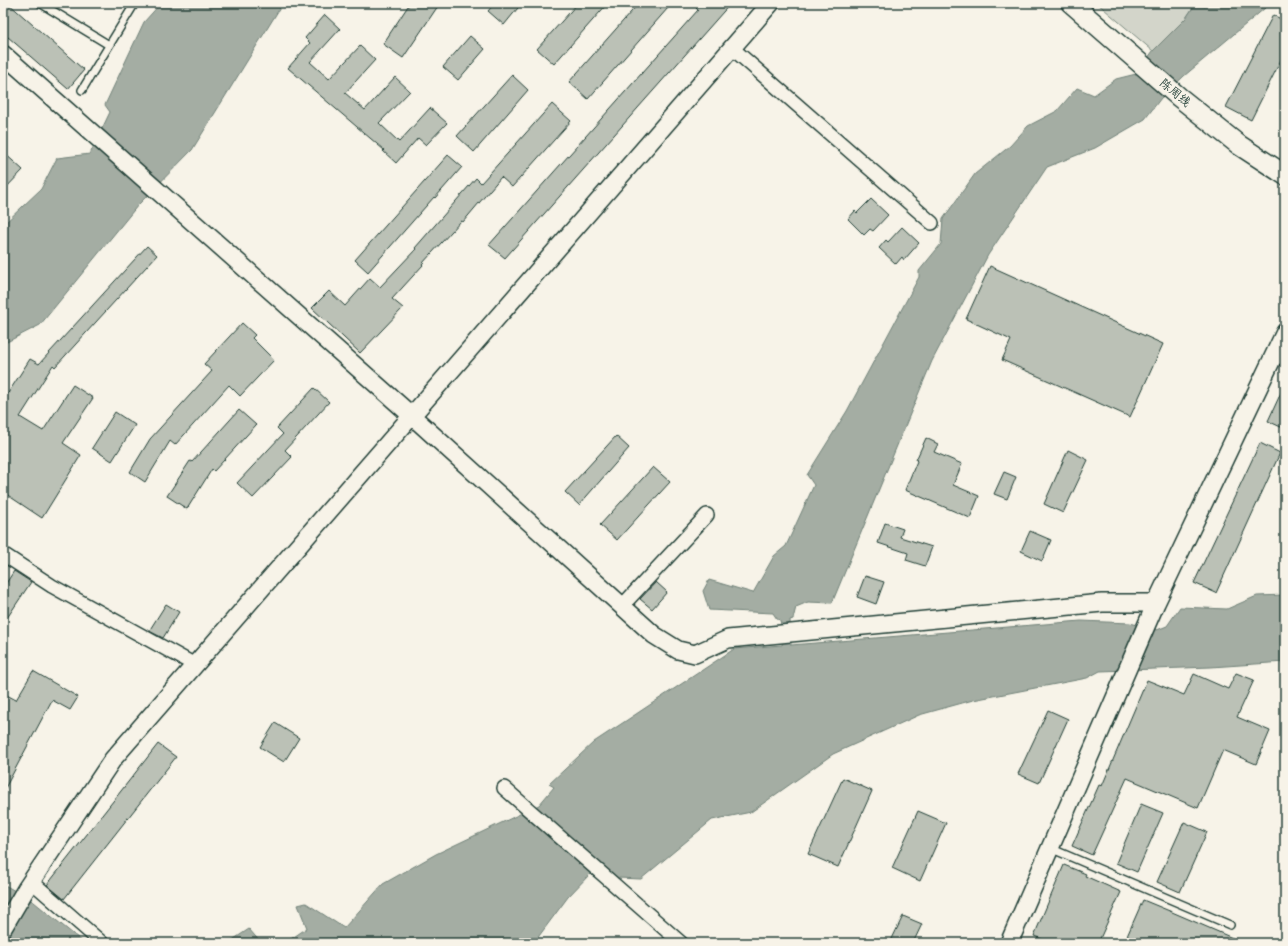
<svg xmlns="http://www.w3.org/2000/svg" width="1288" height="946" viewBox="0 0 1288 946" font-family="'Architects Daughter','LXGW WenKai TC',sans-serif">
	<style>
		.green { fill: #d3d5ca; stroke: #79897f }
		.water { fill: #a4ada3; stroke: #6f8077 }
		.building { fill: #bbc1b6; stroke: #1f3d34 }
		.lines { fill: none; stroke-linecap: round; stroke-linejoin: round }
		.service-casing { stroke: #1f3d34; stroke-width: 10 }
		.minor-casing { stroke: #1f3d34; stroke-width: 16 }
		.tertiary-casing { stroke: #1f3d34; stroke-width: 20 }
		.secondary-casing { stroke: #1f3d34; stroke-width: 22 }
		.service { stroke: #f7f3e8; stroke-width: 7 }
		.minor { stroke: #f7f3e8; stroke-width: 13 }
		.tertiary { stroke: #f7f3e8; stroke-width: 17 }
		.secondary { stroke: #f7f3e8; stroke-width: 19 }
		.labels { text-anchor: middle; dominant-baseline: central; stroke-width: 3; stroke-linejoin: round; paint-order: stroke }
		.street-label { font-size: 12px; fill: #1f3d34; stroke: #f7f3e8 }
	</style>
	<rect width="100%" height="100%" fill="#f7f3e8"/>
	<filter id="ink" filterUnits="userSpaceOnUse"><feTurbulence type="fractalNoise" baseFrequency=".025" numOctaves="2"/><feDisplacementMap in="SourceGraphic" scale="8" xChannelSelector="R" yChannelSelector="G"/><feConvolveMatrix kernelMatrix="1 2 1 2 8 2 1 2 1" color-interpolation-filters="sRGB"/></filter>
	<g filter="url(#ink)">
		<path class="green" d="M 1097,3 L 1196,3 L 1186,18 L 1153,51 Z"/>
		<path class="water" d="M 161,3 L 283,3 L 192,150 L 138,205 L 40,325 L 3,344 L 3,225 L 41,189 L 57,158 L 90,154 L 110,112 L 105,105 L 144,22 Z
			M 1196,3 L 1205,7 L 1208,3 L 1271,3 L 1184,76 L 1161,98 L 1145,119 L 1095,148 L 1047,167 L 988,255 L 932,361 L 832,603 L 808,602 L 796,607 L 793,619 L 790,620 L 791,645 L 1081,621 L 1130,623 L 1157,630 L 1167,626 L 1180,607 L 1227,609 L 1257,596 L 1285,595 L 1285,662 L 1211,667 L 1100,671 L 1087,678 L 973,700 L 919,715 L 833,754 L 751,812 L 712,820 L 641,879 L 618,878 L 608,886 L 590,874 L 568,897 L 536,940 L 539,943 L 285,943 L 307,928 L 298,905 L 306,903 L 344,928 L 383,884 L 436,854 L 539,805 L 554,787 L 549,784 L 594,742 L 734,649 L 782,645 L 784,640 L 780,620 L 777,619 L 773,613 L 709,610 L 703,591 L 709,580 L 753,593 L 774,556 L 786,546 L 814,485 L 807,475 L 847,411 L 919,277 L 919,271 L 941,244 L 943,219 L 975,174 L 1010,146 L 1028,126 L 1057,111 L 1077,88 L 1094,95 L 1116,79 L 1136,74 L 1153,51 L 1186,18 Z
			M 3,884 L 34,902 L 84,943 L 3,943 Z
			M 249,929 L 261,943 L 228,943 Z"/>
		<path class="building" d="M 3,3 L 8,3 L 84,70 L 68,89 L 8,37 L 3,43 Z
			M 410,3 L 440,3 L 403,58 L 383,44 Z
			M 495,3 L 522,3 L 504,25 L 488,11 Z
			M 578,3 L 608,3 L 554,64 L 537,49 Z
			M 639,3 L 663,3 L 668,8 L 588,99 L 569,82 Z
			M 701,3 L 731,3 L 505,258 L 489,245 L 698,10 L 696,8 Z
			M 325,15 L 340,29 L 310,62 L 329,79 L 360,46 L 375,60 L 345,93 L 365,110 L 395,77 L 410,91 L 379,123 L 399,142 L 430,108 L 447,123 L 426,145 L 418,138 L 396,163 L 383,151 L 384,150 L 288,68 L 310,43 L 305,38 Z
			M 1273,15 L 1285,21 L 1285,52 L 1251,120 L 1226,107 Z
			M 470,36 L 485,49 L 458,80 L 443,67 Z
			M 512,75 L 528,90 L 474,152 L 457,136 Z
			M 552,104 L 571,121 L 512,187 L 501,177 L 463,222 L 461,221 L 422,264 L 423,265 L 392,299 L 403,308 L 360,353 L 312,308 L 329,291 L 345,306 L 370,278 L 380,287 L 416,249 L 415,248 L 476,178 L 481,183 Z
			M 3,152 L 23,170 L 3,191 Z
			M 448,155 L 462,167 L 435,198 L 434,197 L 368,272 L 355,260 Z
			M 871,199 L 888,215 L 873,231 L 870,229 L 864,235 L 848,219 L 855,211 L 857,213 Z
			M 902,227 L 919,243 L 904,260 L 902,257 L 896,264 L 879,248 L 886,240 L 888,242 Z
			M 147,246 L 157,255 L 55,367 L 53,365 L 20,417 L 43,431 L 73,385 L 93,398 L 63,443 L 81,455 L 42,518 L 3,492 L 3,401 L 30,359 L 39,364 Z
			M 990,266 L 1163,344 L 1130,417 L 1002,360 L 1011,340 L 966,319 Z
			M 242,323 L 255,335 L 252,338 L 274,360 L 240,396 L 229,385 L 175,445 L 170,441 L 145,482 L 130,472 L 150,439 L 212,371 L 204,364 Z
			M 1285,384 L 1285,429 L 1268,421 Z
			M 314,388 L 329,402 L 285,450 L 292,457 L 253,498 L 237,483 L 283,434 L 277,428 Z
			M 239,410 L 256,425 L 214,471 L 212,469 L 187,509 L 167,496 L 190,461 L 192,462 Z
			M 115,412 L 135,425 L 112,461 L 92,448 Z
			M 616,436 L 629,448 L 579,505 L 565,492 Z
			M 926,438 L 938,444 L 934,452 L 962,464 L 953,485 L 979,496 L 970,518 L 905,490 L 917,461 L 916,460 Z
			M 1260,443 L 1280,453 L 1216,593 L 1194,583 Z
			M 1068,450 L 1088,460 L 1063,513 L 1044,504 Z
			M 653,467 L 670,482 L 617,540 L 600,525 Z
			M 1004,472 L 1016,477 L 1007,499 L 994,494 Z
			M 885,523 L 903,529 L 900,537 L 932,547 L 925,566 L 906,560 L 908,553 L 878,543 Z
			M 1030,531 L 1051,540 L 1042,561 L 1021,551 Z
			M 14,571 L 31,582 L 3,624 L 3,588 Z
			M 865,576 L 884,582 L 876,604 L 857,597 Z
			M 656,582 L 667,592 L 652,609 L 640,599 Z
			M 166,604 L 179,612 L 163,638 L 149,631 Z
			M 33,671 L 78,697 L 70,710 L 52,700 L 3,792 L 3,693 L 16,700 Z
			M 1236,673 L 1254,680 L 1237,717 L 1270,731 L 1256,764 L 1223,750 L 1198,808 L 1127,778 L 1092,855 L 1072,846 L 1099,785 L 1102,786 L 1147,680 L 1184,695 L 1194,674 L 1228,689 Z
			M 1048,710 L 1068,719 L 1039,783 L 1018,774 Z
			M 275,723 L 299,738 L 284,762 L 260,747 Z
			M 158,744 L 176,757 L 64,899 L 47,885 Z
			M 843,778 L 872,791 L 838,867 L 808,854 Z
			M 1141,804 L 1163,813 L 1137,872 L 1116,863 Z
			M 918,811 L 946,823 L 920,881 L 892,868 Z
			M 1184,822 L 1207,832 L 1180,892 L 1157,882 Z
			M 1064,865 L 1086,874 L 1085,876 L 1121,892 L 1098,943 L 1052,943 L 1034,936 Z
			M 1143,900 L 1172,912 L 1244,943 L 1124,943 Z
			M 903,916 L 922,924 L 913,943 L 890,943 Z"/>
		<g class="lines">
			<g class="service-casing">
				<path id="service" d="M 40,3 L 109,45
					M 82,90 L 135,3
					M 1273,357 L 1285,362
					M 1050,848 L 1230,925"/>
			</g>
			<g class="minor-casing">
				<path id="minor" d="M 732,48 L 932,223
					M 3,554 L 52,586 L 195,665
					M 622,606 L 707,515
					M 504,788 L 681,943
					M 31,881 L 102,943"/>
			</g>
			<g class="tertiary-casing">
				<path id="tertiary" d="M 3,54 L 412,416 L 654,635 L 678,650 L 695,654 L 728,639 L 1102,603 L 1156,603
					M 3,928 L 26,889 L 113,759 L 771,3
					M 1009,943 L 1156,603 L 1285,332"/>
			</g>
			<g class="secondary-casing">
				<path id="secondary" d="M 1071,3 L 1179,97 L 1239,145 L 1285,175"/>
			</g>
			<use href="#service" class="service"/>
			<use href="#minor" class="minor"/>
			<use href="#tertiary" class="tertiary"/>
			<use href="#secondary" class="secondary"/>
		</g>
	</g>
	<g class="labels">
		<g class="street-label">
			<text transform="translate(1175 93) rotate(40)">陈周线</text>
		</g>
	</g>
	<rect width="1288" height="946" fill="none" stroke="#f7f3e8" stroke-width="16"/>
	<rect x="8" y="8" width="1272" height="930" fill="none" stroke="#1f3d34" stroke-width="1.5" filter="url(#ink)"/>
</svg>
